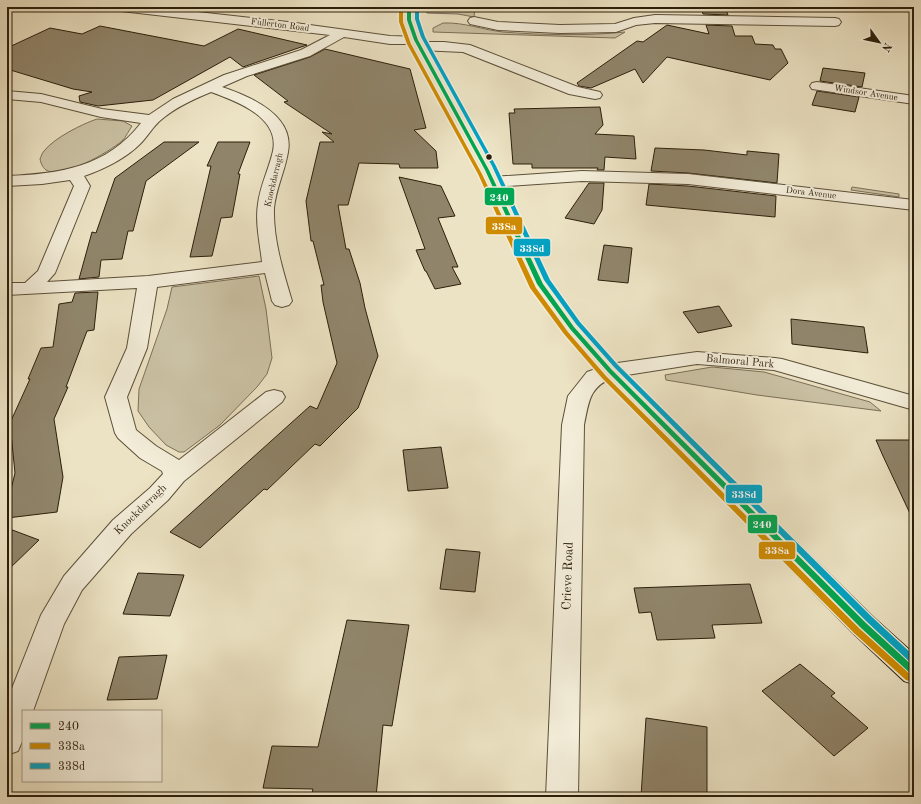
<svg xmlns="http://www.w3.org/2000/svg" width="921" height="804" viewBox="0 0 921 804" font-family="'Old Standard TT',serif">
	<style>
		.green { fill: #cbc2a5; stroke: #7c7058 }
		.building { fill: #90856b; stroke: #2c1f0b }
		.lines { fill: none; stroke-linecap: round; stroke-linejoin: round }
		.minor-casing { stroke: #5c5039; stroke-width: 2 }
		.primary-casing { stroke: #2c1f0b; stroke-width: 2 }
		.minor { fill: #f3edd9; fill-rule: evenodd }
		.primary { fill: #ece3c4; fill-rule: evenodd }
		.bus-1-casing { stroke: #f3edd9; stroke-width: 3 }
		.bus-2-casing { stroke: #f3edd9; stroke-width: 3 }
		.bus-3-casing { stroke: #f3edd9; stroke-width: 3 }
		.bus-1 { fill: #00a651; fill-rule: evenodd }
		.bus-2 { fill: #ce8b02; fill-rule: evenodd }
		.bus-3 { fill: #02a2c4; fill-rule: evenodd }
		.bus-dot { fill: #2c1f0b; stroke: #f3edd9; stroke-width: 1.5 }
		.labels { text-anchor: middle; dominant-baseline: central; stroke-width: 4; stroke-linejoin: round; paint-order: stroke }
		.far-street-label { font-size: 9px; fill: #2c1f0b; stroke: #f3edd9 }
		.street-label { font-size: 11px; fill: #2c1f0b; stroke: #f3edd9 }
		.near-street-label { font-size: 13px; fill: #2c1f0b; stroke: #f3edd9 }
		.line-badge { stroke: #f3edd9; stroke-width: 1.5 }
		.badge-label { font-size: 11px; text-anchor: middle; font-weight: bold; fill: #fff }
	</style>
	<rect width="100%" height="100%" fill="#ece3c4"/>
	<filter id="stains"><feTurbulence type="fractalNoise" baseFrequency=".005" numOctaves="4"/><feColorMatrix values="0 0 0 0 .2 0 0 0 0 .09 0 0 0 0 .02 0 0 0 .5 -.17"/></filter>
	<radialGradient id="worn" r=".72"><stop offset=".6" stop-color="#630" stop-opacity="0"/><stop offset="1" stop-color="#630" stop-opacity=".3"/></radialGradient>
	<path class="green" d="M 425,7 L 475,7 L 474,17 L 458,14 L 427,13 L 425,10 Z
		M 443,23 C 464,22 483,30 503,32 C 540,35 588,36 625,32 L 615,38 L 433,32 L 433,28 Z
		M 97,119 L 123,121 L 132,126 C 129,130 126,137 122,141 C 109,152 61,180 46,170 C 42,167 41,163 40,159 C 41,157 42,153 44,151 C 54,138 82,124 97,119 Z
		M 852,187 L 899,194 L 899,197 L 851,190 Z
		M 259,276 L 266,309 L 272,358 L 267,374 L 257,387 L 220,425 L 184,452 L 179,452 L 166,445 L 149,427 L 138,411 L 139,389 L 167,309 L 172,287 Z
		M 712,367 L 764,372 L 870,402 L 881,411 L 757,395 L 666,380 L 665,375 Z"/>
	<path class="building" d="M 701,7 L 725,7 L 728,15 L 703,14 Z
		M 667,25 L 709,34 L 706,25 L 732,26 L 735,36 L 752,36 L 755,44 L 773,45 L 775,49 L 781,49 L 788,63 L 770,80 L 667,57 L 643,83 L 635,69 L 591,88 L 579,86 L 577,83 L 637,41 L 643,42 Z
		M 100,26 L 204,46 L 238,29 L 307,45 L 243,67 L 230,57 L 153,100 L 98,106 L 80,102 L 79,96 L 92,92 L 73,89 L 7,69 L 7,48 L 50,28 L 82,34 Z
		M 325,49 L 410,69 L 426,128 L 414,130 L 436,151 L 438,168 L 400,168 L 399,164 L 359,163 L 348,205 L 338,205 L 346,249 L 349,249 L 360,283 L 365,308 L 378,356 L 358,408 L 320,446 L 315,444 L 267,490 L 264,489 L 200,548 L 170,532 L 310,406 L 317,409 L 337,363 L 323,302 L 321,285 L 324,285 L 313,241 L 311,241 L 306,201 L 320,142 L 334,142 L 322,132 L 332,134 L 284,102 L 288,101 L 254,75 L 310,57 Z
		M 823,68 L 865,73 L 862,87 L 820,81 Z
		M 817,91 L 859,97 L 855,112 L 812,105 Z
		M 600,107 L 603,125 L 595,134 L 634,136 L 636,159 L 605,157 L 604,170 L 597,170 L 598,168 L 532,168 L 532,164 L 513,164 L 509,113 L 515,113 L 514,109 Z
		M 164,142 L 199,142 L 146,181 L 133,231 L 128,231 L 122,259 L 101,260 L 99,277 L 79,279 L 92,232 L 96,233 L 115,178 Z
		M 218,142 L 250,142 L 238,174 L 240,174 L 232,217 L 221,218 L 212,256 L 190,257 L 211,166 L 207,166 Z
		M 655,148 L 704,150 L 747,155 L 747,151 L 779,154 L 777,183 L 688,173 L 651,171 Z
		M 399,177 L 441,186 L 455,216 L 438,218 L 458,267 L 452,267 L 461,284 L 435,289 L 426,271 L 425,271 L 416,250 L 425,249 Z
		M 589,183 L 604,183 L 602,210 L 594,224 L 565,218 Z
		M 649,184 L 688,186 L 776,196 L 775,217 L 646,205 Z
		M 604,245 L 632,248 L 628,283 L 598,280 Z
		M 98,292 L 94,330 L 87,331 L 66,387 L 68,387 L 54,419 L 63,477 L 57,512 L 7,518 L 7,506 L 15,473 L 10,423 L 30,379 L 28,379 L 41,348 L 53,347 L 59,304 L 72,302 L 75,293 Z
		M 719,306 L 732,326 L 698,333 L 683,312 Z
		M 791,319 L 864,327 L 868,353 L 792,344 Z
		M 876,440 L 914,440 L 914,522 L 883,456 Z
		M 441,447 L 448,488 L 408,491 L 403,450 Z
		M 7,528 L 39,540 L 7,571 Z
		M 446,549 L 480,552 L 475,592 L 440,589 Z
		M 138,573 L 184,575 L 170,616 L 123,614 Z
		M 750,584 L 762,623 L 712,625 L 715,638 L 657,640 L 651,612 L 639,613 L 634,588 Z
		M 347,620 L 409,625 L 392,726 L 383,725 L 376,797 L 311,797 L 313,789 L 263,788 L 272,746 L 318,747 Z
		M 167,655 L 157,699 L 107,700 L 119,657 Z
		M 800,664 L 835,693 L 831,696 L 868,728 L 834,756 L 762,691 Z
		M 646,718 L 707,727 L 707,797 L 641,797 Z"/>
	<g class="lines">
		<g class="minor-casing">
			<path id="minor" d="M 115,7 L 153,7 L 288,22 L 390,36 L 421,37 L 422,40 L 421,42 L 444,42 L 470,45 L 578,87 L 600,92 L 602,95 L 600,98 L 595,99 L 569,94 L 463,52 L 419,50 L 414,49 L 413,46 L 414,44 L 390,44 L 344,37 L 310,56 L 247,76 L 222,87 C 249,96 295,115 288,152 C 285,171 276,188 274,208 C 273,239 283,271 292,301 L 289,305 L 282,307 L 275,305 L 272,301 L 265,273 L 157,287 L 147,348 L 127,397 L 136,430 L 156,446 L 179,460 L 266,392 L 274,390 L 282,392 L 285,397 L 282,402 L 184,481 L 168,500 L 131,534 L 82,590 L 64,624 L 33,711 L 23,711 L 23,739 L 18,751 L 7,755 L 7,701 L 41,615 L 64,576 L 113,520 L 150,488 L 163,474 L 162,471 L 140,458 L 118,438 L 115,433 L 105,397 L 127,348 L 137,288 L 7,295 L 7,283 L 25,283 L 38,271 L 74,186 L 70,180 L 42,184 L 7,186 L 7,176 C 60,174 107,167 141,123 L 101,117 L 41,102 L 7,99 L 7,91 L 41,94 L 102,109 L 149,115 L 173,99 L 224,75 L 301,50 L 330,35 L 121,11 L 117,10 ZM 211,92 C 236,101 280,117 273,151 C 269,169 260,186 258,204 C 255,223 260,243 262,262 L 148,276 L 47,282 L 55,273 L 90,186 L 84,176 C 104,169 125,159 140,144 C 148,136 153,126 162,119 C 176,107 194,99 211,92 Z
				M 655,15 L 835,18 L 839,19 L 841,22 L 839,25 L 835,26 L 655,23 L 636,25 L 616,32 L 560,33 L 498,30 L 470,24 L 468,21 L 470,18 L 474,17 L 498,22 L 560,25 L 615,24 L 634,18 Z
				M 817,82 L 914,96 L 914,104 L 812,89 L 810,86 L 812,83 Z
				M 582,171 L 688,174 L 914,200 L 914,210 L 688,184 L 582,181 L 492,187 L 486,185 L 484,182 L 486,179 L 492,177 Z
				M 697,352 L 775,358 L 782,359 L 914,396 L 914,410 L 774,370 L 697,364 L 614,377 C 589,387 589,401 584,425 L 578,797 L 546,797 L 562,425 L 568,396 L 587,372 L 610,364 Z"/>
		</g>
		<g class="primary-casing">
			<path id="primary" d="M 403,7 L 415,7 L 415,20 L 422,40 L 495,170 L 549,283 L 579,324 L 617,366 L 873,617 L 914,654 L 914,684 L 904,681 L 853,633 L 603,376 L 565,332 L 531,284 L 479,170 L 410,40 L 403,20 Z"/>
		</g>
		<use href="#minor" class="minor"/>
		<use href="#primary" class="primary"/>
		<g class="bus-1-casing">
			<path id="bus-1" d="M 407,7 L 411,7 L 411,20 L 418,40 L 489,170 L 543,284 L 574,327 L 612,370 L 866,623 L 914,667 L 914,675 L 911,674 L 860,627 L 608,372 L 570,329 L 537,284 L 485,170 L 414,40 L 407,20 Z"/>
		</g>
		<g class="bus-2-casing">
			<path id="bus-2" d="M 399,7 L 403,7 L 403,22 L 411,44 L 482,174 L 536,288 L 568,332 L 606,376 L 860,629 L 912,676 L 913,678 L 912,680 L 909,681 L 906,680 L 854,633 L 602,378 L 564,334 L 530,288 L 478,174 L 407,44 L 399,22 Z"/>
		</g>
		<g class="bus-3-casing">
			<path id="bus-3" d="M 415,7 L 419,7 L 419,19 L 425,37 L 496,166 L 550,280 L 580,322 L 618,365 L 872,617 L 914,656 L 914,664 L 911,663 L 866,621 L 614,367 L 576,324 L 544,280 L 492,166 L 421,37 L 415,19 Z"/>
		</g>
		<use href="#bus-1" class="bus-1"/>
		<use href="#bus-2" class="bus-2"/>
		<use href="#bus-3" class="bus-3"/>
	</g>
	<circle class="bus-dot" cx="489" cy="157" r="3.5"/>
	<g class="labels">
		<g class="far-street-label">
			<text transform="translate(280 25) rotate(7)">Fullerton Road</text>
			<text transform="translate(866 93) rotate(9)">Windsor Avenue</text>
			<text transform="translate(274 180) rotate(-77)">Knockdarragh</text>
			<text transform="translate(811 193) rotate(7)">Dora Avenue</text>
		</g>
		<g class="street-label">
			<text transform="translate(740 362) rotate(5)">Balmoral Park</text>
			<text transform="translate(141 510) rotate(-44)">Knockdarragh</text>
		</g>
		<g class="near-street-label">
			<text transform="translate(568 576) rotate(-88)">Crieve Road</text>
		</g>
	</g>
	<g class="line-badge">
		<rect x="484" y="187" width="31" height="19" rx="4" fill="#00a651"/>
		<rect x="485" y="216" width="38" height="19" rx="4" fill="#ce8b02"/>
		<rect x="513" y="238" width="38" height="19" rx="4" fill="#02a2c4"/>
		<rect x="725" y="484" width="38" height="20" rx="4" fill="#02a2c4"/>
		<rect x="747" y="514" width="31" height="20" rx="4" fill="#00a651"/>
		<rect x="758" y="541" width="38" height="19" rx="4" fill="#ce8b02"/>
	</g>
	<g class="badge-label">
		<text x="499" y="201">240</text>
		<text x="504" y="230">338a</text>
		<text x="532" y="252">338d</text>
		<text x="744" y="498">338d</text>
		<text x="762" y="528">240</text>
		<text x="777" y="554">338a</text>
	</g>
	<rect width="921" height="804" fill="none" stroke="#ece3c4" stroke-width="24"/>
	<rect x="8" y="8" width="905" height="788" fill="none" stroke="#2c1f0b" stroke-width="2"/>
	<rect x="12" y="12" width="897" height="780" fill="none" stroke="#2c1f0b"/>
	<rect x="22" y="710" width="140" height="72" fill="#f3edd9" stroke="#a39b87"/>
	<rect x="30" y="723" width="20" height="6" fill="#00a651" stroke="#a39b87"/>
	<text x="58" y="730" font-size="12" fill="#2c1f0b">240</text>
	<rect x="30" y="743" width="20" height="6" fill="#ce8b02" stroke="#a39b87"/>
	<text x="58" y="750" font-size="12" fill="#2c1f0b">338a</text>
	<rect x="30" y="763" width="20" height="6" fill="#02a2c4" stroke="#a39b87"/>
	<text x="58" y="770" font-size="12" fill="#2c1f0b">338d</text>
	<g transform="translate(879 42) rotate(123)" stroke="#f3edd9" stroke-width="3" paint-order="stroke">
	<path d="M0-3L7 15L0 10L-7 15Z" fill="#2c1f0b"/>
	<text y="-6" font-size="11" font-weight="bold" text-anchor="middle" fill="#2c1f0b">N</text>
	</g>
	<rect width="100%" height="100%" filter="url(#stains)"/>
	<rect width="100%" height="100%" fill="url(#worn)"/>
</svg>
